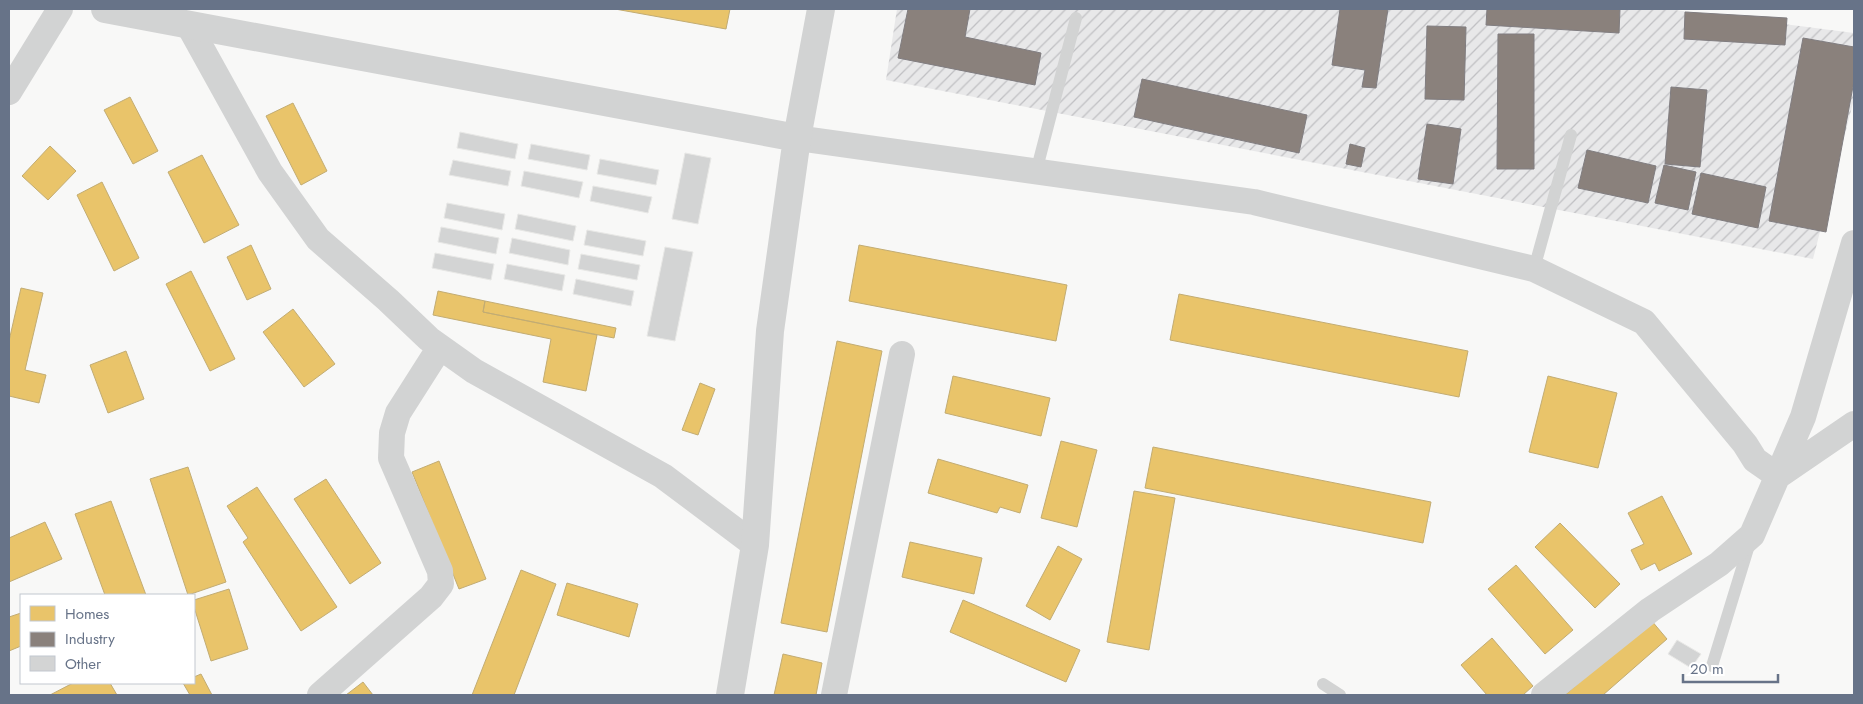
<svg xmlns="http://www.w3.org/2000/svg" width="1863" height="704" viewBox="0 0 1863 704" font-family="Jost,sans-serif">
	<style>
		.industrial { fill: url(#industrial-furrows) }
		.homes { fill: #e9c46a; stroke: #c2ac73 }
		.industry { fill: #8a817c; stroke: #807d80 }
		.building { fill: #d3d4d4; stroke: #e8e8e6 }
		.lines { fill: none; stroke-linecap: round; stroke-linejoin: round }
		.service { stroke: #d2d3d3; stroke-width: 12 }
		.minor { stroke: #d2d3d3; stroke-width: 26 }
		.tertiary { stroke: #d2d3d3; stroke-width: 28 }
	</style>
	<defs>
		<pattern id="industrial-furrows" width="10" height="10" patternUnits="userSpaceOnUse" patternTransform="scale(1.25)"><rect width="10" height="10" fill="#e8e8e9"/><path d="M-1 1l2-2M0 10L10 0M9 11l2-2" fill="none" stroke="#c0c0c3"/></pattern>
	</defs>
	<rect width="100%" height="100%" fill="#f8f8f7"/>
	<path class="industrial" d="M 897,9 L 1667,9 L 1854,33 L 1854,99 L 1813,259 L 886,80 Z"/>
	<path class="homes" d="M 615,9 L 730,9 L 726,29 Z
		M 130,97 L 158,151 L 133,164 L 104,110 Z
		M 293,103 L 327,171 L 301,185 L 266,116 Z
		M 50,146 L 76,171 L 48,200 L 22,176 Z
		M 202,155 L 239,225 L 204,243 L 168,172 Z
		M 102,182 L 139,258 L 114,271 L 77,195 Z
		M 251,245 L 271,289 L 247,300 L 227,257 Z
		M 859,245 L 1067,285 L 1056,341 L 849,301 Z
		M 191,271 L 235,359 L 210,371 L 166,284 Z
		M 21,288 L 43,293 L 25,370 L 46,375 L 39,403 L 9,396 L 9,341 Z
		M 438,291 L 485,301 L 483,312 L 597,335 L 586,391 L 543,382 L 551,339 L 433,315 Z
		M 1179,294 L 1468,351 L 1459,397 L 1170,340 Z
		M 485,301 L 616,328 L 614,338 L 483,312 Z
		M 293,309 L 335,364 L 304,387 L 263,332 Z
		M 837,341 L 882,351 L 827,632 L 781,623 Z
		M 126,351 L 144,399 L 108,413 L 90,365 Z
		M 953,376 L 1050,398 L 1041,436 L 945,413 Z
		M 1548,376 L 1617,393 L 1598,468 L 1529,452 Z
		M 700,383 L 715,389 L 698,435 L 682,430 Z
		M 1061,441 L 1097,450 L 1077,527 L 1041,518 Z
		M 1153,447 L 1431,502 L 1423,543 L 1145,488 Z
		M 938,459 L 1028,485 L 1020,513 L 1000,507 L 997,513 L 928,493 Z
		M 439,461 L 486,579 L 459,589 L 412,472 Z
		M 188,467 L 226,582 L 188,595 L 150,479 Z
		M 326,479 L 381,563 L 350,584 L 294,499 Z
		M 257,487 L 337,607 L 301,631 L 243,542 L 248,538 L 227,506 Z
		M 1134,491 L 1175,498 L 1149,650 L 1107,642 Z
		M 1662,496 L 1692,554 L 1659,571 L 1655,563 L 1641,570 L 1631,550 L 1644,544 L 1628,513 Z
		M 111,501 L 146,595 L 105,595 L 75,514 Z
		M 45,522 L 62,559 L 9,582 L 9,538 Z
		M 1560,523 L 1620,584 L 1595,608 L 1535,547 Z
		M 910,542 L 982,558 L 974,594 L 902,577 Z
		M 1058,546 L 1082,559 L 1050,620 L 1026,606 Z
		M 1516,565 L 1573,630 L 1545,654 L 1488,589 Z
		M 521,570 L 556,584 L 514,695 L 472,695 Z
		M 567,583 L 638,604 L 629,637 L 557,615 Z
		M 229,589 L 248,649 L 211,661 L 194,607 L 194,600 Z
		M 963,600 L 1080,650 L 1066,682 L 950,632 Z
		M 21,613 L 21,646 L 9,651 L 9,617 Z
		M 1651,620 L 1667,639 L 1603,695 L 1565,695 Z
		M 1492,638 L 1533,686 L 1523,695 L 1487,695 L 1461,665 Z
		M 783,654 L 822,663 L 816,695 L 774,695 Z
		M 201,674 L 212,695 L 190,695 L 183,683 L 194,683 L 194,677 Z
		M 363,682 L 373,695 L 346,695 Z
		M 73,683 L 110,683 L 117,695 L 50,695 Z"/>
	<path class="industry" d="M 908,9 L 970,9 L 965,37 L 1041,53 L 1035,85 L 898,58 Z
		M 1340,9 L 1388,9 L 1376,88 L 1362,87 L 1365,70 L 1332,65 Z
		M 1487,9 L 1620,9 L 1619,33 L 1486,25 Z
		M 1685,12 L 1787,18 L 1785,45 L 1684,39 Z
		M 1427,26 L 1466,27 L 1464,100 L 1425,99 Z
		M 1498,34 L 1534,34 L 1534,169 L 1497,169 Z
		M 1803,38 L 1854,47 L 1854,81 L 1826,232 L 1769,221 Z
		M 1142,79 L 1307,115 L 1299,153 L 1134,117 Z
		M 1671,87 L 1707,90 L 1700,167 L 1665,164 Z
		M 1427,124 L 1461,129 L 1453,184 L 1418,179 Z
		M 1350,144 L 1365,148 L 1361,167 L 1346,164 Z
		M 1587,150 L 1656,166 L 1648,203 L 1578,188 Z
		M 1664,165 L 1696,172 L 1688,210 L 1655,203 Z
		M 1701,173 L 1766,187 L 1758,228 L 1692,214 Z"/>
	<path class="building" d="M 460,132 L 518,144 L 515,159 L 457,148 Z
		M 531,144 L 590,155 L 587,170 L 528,159 Z
		M 685,153 L 711,158 L 698,224 L 672,219 Z
		M 600,159 L 659,170 L 656,185 L 597,174 Z
		M 453,160 L 511,171 L 508,186 L 449,175 Z
		M 524,171 L 583,182 L 579,198 L 521,186 Z
		M 593,186 L 652,197 L 648,213 L 590,201 Z
		M 447,203 L 505,214 L 502,230 L 444,218 Z
		M 518,214 L 576,226 L 573,241 L 515,229 Z
		M 441,227 L 499,238 L 496,254 L 438,242 Z
		M 587,230 L 646,241 L 643,256 L 584,245 Z
		M 512,238 L 570,250 L 568,265 L 509,253 Z
		M 665,247 L 693,252 L 675,341 L 647,336 Z
		M 435,253 L 494,264 L 491,280 L 432,268 Z
		M 581,254 L 640,265 L 637,280 L 578,269 Z
		M 507,264 L 565,275 L 562,291 L 504,279 Z
		M 576,279 L 634,291 L 631,306 L 573,294 Z
		M 1677,640 L 1701,654 L 1691,668 L 1668,654 Z"/>
	<g class="lines">
		<path class="service" d="M 1036,172 L 1076,18
			M 1534,269 L 1571,135
			M 1712,666 L 1750,542
			M 1323,684 L 1340,695"/>
		<path class="minor" d="M 188,24 L 270,172 L 318,239 L 388,300 L 429,339 L 474,371 L 663,476 L 755,545
			M 9,92 L 60,9
			M 797,138 L 1254,202 L 1534,269 L 1644,322 L 1745,444 L 1755,460 L 1778,476
			M 1778,476 L 1854,424
			M 320,695 L 431,597 L 441,584 L 440,571 L 391,458 L 392,433 L 398,413 L 440,347
			M 834,695 L 902,354
			M 1544,695 L 1650,610 L 1719,564 L 1752,535 L 1803,417 L 1854,243"/>
		<path class="tertiary" d="M 105,9 L 797,138 L 821,9
			M 730,695 L 755,545 L 770,331 L 797,138"/>
	</g>
	<rect width="1863" height="704" fill="none" stroke="#677388" stroke-width="20"/>
	<rect x="20" y="594" width="175" height="90" fill="#ffffff" stroke="#c2c7cf"/>
	<rect x="30" y="606" width="25" height="15" fill="#e9c46a" stroke="#c2c7cf"/>
	<text x="65" y="619" font-size="15" fill="#677388">Homes</text>
	<rect x="30" y="632" width="25" height="15" fill="#8a817c" stroke="#c2c7cf"/>
	<text x="65" y="644" font-size="15" fill="#677388">Industry</text>
	<rect x="30" y="656" width="25" height="15" fill="#d3d4d4" stroke="#c2c7cf"/>
	<text x="65" y="669" font-size="15" fill="#677388">Other</text>
	<path d="M1683 674v8h95v-8" fill="none" stroke="#677388" stroke-width="2.5"/>
	<text x="1690" y="674" font-size="15" fill="#677388" stroke="#ffffff" stroke-width="4" paint-order="stroke">20 m</text>
</svg>
